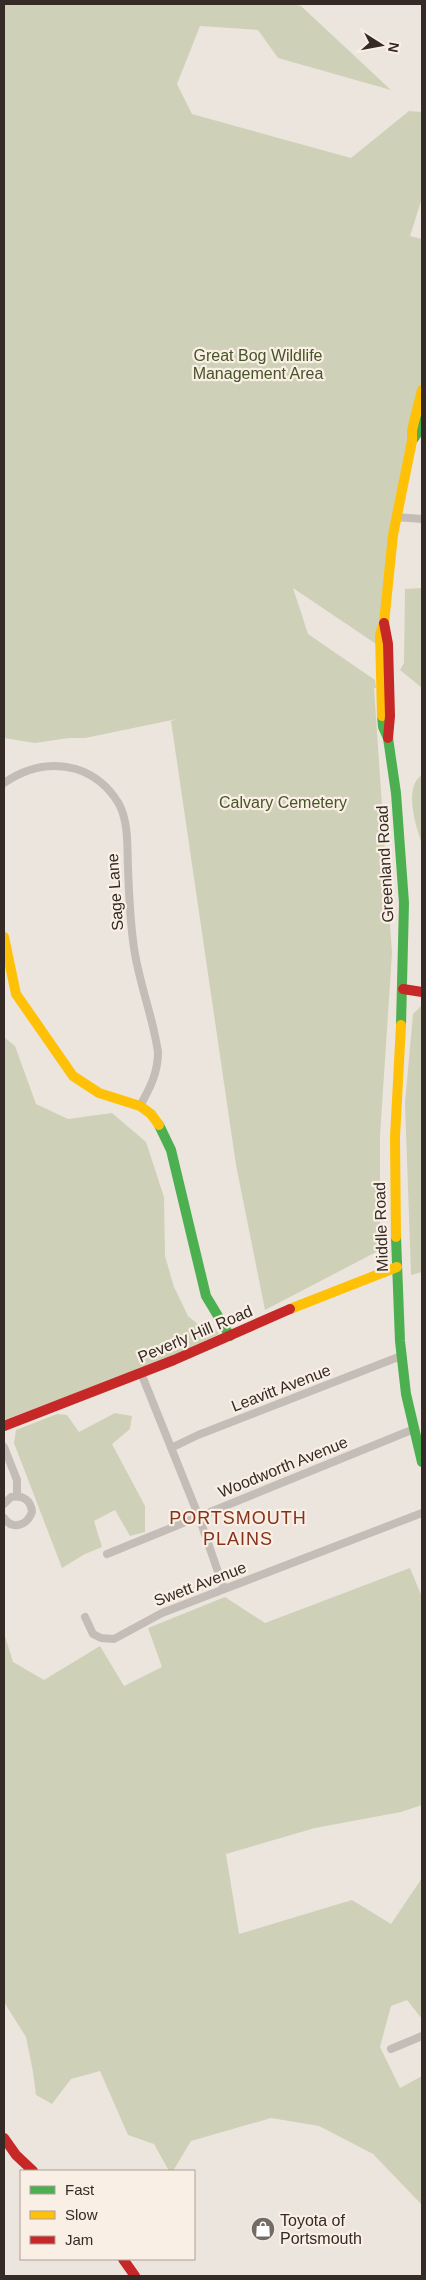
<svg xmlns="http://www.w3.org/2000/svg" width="426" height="2280" viewBox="0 0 426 2280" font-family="Helvetica,sans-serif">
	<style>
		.green { fill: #ced1b7 }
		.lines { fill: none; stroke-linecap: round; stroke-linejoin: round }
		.street { stroke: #c4bcb7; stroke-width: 8 }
		.fast { stroke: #4caf50; stroke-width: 10 }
		.slow { stroke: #ffc107; stroke-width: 10 }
		.jam { stroke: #c62828; stroke-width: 10 }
		.labels { text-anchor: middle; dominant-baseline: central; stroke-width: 4.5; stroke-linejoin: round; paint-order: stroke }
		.park-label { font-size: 16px; fill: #465429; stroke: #f9efe4 }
		.street-label { font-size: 16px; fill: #352a26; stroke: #f9efe4 }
		.poi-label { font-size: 16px; fill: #352a26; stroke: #f9efe4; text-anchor: start }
		.neighbourhood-label { font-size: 18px; letter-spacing: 1px; fill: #86311c; stroke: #f9efe4 }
	</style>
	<rect width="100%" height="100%" fill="#ece5de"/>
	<path class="green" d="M 4,4 L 292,4 L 301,6 L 391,90 L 278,58 L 258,30 L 200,26 L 177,84 L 192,114 L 351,158 L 409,111 L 422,112 L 422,198 L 410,236 L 422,239 L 422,410 L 393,547 L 382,648 L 293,588 L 308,634 L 375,680 L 376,688 L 374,688 L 392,953 L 380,1136 L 380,1250 L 265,1310 L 236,1165 L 171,721 L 177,719 L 85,738 L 69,738 L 35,743 L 4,738 Z
		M 422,588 L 422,688 L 400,670 L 404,663 L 405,589 Z
		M 422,775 L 422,844 C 416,827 403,787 422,775 Z
		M 422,1005 L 422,1272 L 411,1275 L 405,1103 L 413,1014 Z
		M 4,1037 L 15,1046 L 36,1104 L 68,1119 L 112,1113 L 146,1142 L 164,1197 L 165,1256 L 174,1287 L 188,1316 L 199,1325 L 216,1330 L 219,1334 L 173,1356 L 4,1420 Z
		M 115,1413 L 132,1416 L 130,1429 L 112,1444 L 145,1506 L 145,1532 L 130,1536 L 115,1510 L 94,1521 L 102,1547 L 85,1554 L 62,1568 L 14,1443 L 16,1430 L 57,1414 L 67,1415 L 79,1432 Z
		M 410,1568 L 422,1597 L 422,1805 L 401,1812 L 315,1828 L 226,1854 L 239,1934 L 352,1900 L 391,1924 L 422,1878 L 422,2019 L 407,2000 L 391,2006 L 380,2047 L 400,2088 L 422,2076 L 422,2205 L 373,2154 L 319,2126 L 271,2118 L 191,2141 L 173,2171 L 169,2171 L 154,2144 L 128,2135 L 100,2071 L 71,2079 L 52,2104 L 36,2095 L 33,2072 L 26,2037 L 4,2002 L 4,1633 L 13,1662 L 44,1680 L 100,1646 L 124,1686 L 162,1667 L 148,1628 L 225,1597 L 265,1623 Z"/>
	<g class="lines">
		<path class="street" d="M 396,517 L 422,519
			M 4,783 C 26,768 50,762 76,769 C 95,775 109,787 119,804 C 129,823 127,848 128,868 C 129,895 130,921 134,948 C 139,983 153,1017 158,1052 C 158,1073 150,1088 140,1106
			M 141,1373 L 199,1517 L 224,1589
			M 4,1447 L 17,1480 L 17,1496
			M 171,1448 L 198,1435 L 401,1356
			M 4,1504 L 11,1497 C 23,1495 31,1500 32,1512 C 27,1526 12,1530 4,1518
			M 107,1554 L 414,1429
			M 85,1617 L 93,1634 L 101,1638 L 114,1639 L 162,1613 L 422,1513
			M 391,2049 L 422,2036"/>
		<path class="fast" d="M 412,441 L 419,431 L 422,421
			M 382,716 L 383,727 L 388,738 L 396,793 L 404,903 L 401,1025
			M 159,1125 L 171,1150 L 206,1296 L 230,1336
			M 396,1237 L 400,1341 L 406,1394 L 422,1462"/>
		<path class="slow" d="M 382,716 L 380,634 L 384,623 L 393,535 L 412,441 L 412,430 L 422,390
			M 4,937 L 16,994 L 73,1076 L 99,1093 L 140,1106 L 151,1114 L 159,1125
			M 396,1237 L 395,1137 L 401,1025
			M 290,1309 L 397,1267"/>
		<path class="jam" d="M 384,623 L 388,644 L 390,716 L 388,738
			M 403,989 L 422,992
			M 4,1426 L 174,1360 L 290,1309
			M 4,2138 L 16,2155 L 33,2171
			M 123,2259 L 135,2276"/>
	</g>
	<defs>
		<g id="shop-disc" transform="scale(1.25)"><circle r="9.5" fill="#756b66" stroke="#f9efe4"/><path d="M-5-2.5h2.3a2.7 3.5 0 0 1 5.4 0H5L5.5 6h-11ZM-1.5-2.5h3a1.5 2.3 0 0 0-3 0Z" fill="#fff"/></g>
	</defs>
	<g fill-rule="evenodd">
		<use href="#shop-disc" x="263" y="2229"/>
	</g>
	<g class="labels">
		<g class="park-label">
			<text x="258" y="355">Great Bog Wildlife<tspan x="258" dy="18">Management Area</tspan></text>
			<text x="283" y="802">Calvary Cemetery</text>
		</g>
		<g class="street-label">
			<text transform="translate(385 864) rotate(-93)">Greenland Road</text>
			<text transform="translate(115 892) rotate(-94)">Sage Lane</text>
			<text transform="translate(381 1227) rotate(-92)">Middle Road</text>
			<text transform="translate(195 1334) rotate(-23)">Peverly Hill Road</text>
			<text transform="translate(281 1388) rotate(-21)">Leavitt Avenue</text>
			<text transform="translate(283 1467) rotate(-22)">Woodworth Avenue</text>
			<text transform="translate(200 1584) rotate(-21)">Swett Avenue</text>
		</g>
		<g class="poi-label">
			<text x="280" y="2220">Toyota of<tspan x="280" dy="18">Portsmouth</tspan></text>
		</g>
		<g class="neighbourhood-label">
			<text x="238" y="1518">PORTSMOUTH<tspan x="238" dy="21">PLAINS</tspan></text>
		</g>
	</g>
	<rect width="426" height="2280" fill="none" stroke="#352a26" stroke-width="10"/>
	<rect x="20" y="2170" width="175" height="90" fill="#f9efe4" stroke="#aba098"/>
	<rect x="30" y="2186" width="25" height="8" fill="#4caf50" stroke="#aba098"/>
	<text x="65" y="2195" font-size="15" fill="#352a26">Fast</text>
	<rect x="30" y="2211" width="25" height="8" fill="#ffc107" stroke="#aba098"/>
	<text x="65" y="2220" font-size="15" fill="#352a26">Slow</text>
	<rect x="30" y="2236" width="25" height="8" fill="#c62828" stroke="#aba098"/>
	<text x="65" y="2245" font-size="15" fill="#352a26">Jam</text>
	<g transform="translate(381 45) rotate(101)" stroke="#f9efe4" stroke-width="4" paint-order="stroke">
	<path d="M0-4L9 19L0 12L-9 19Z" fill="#352a26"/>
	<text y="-8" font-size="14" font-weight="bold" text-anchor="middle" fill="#352a26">N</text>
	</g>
</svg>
